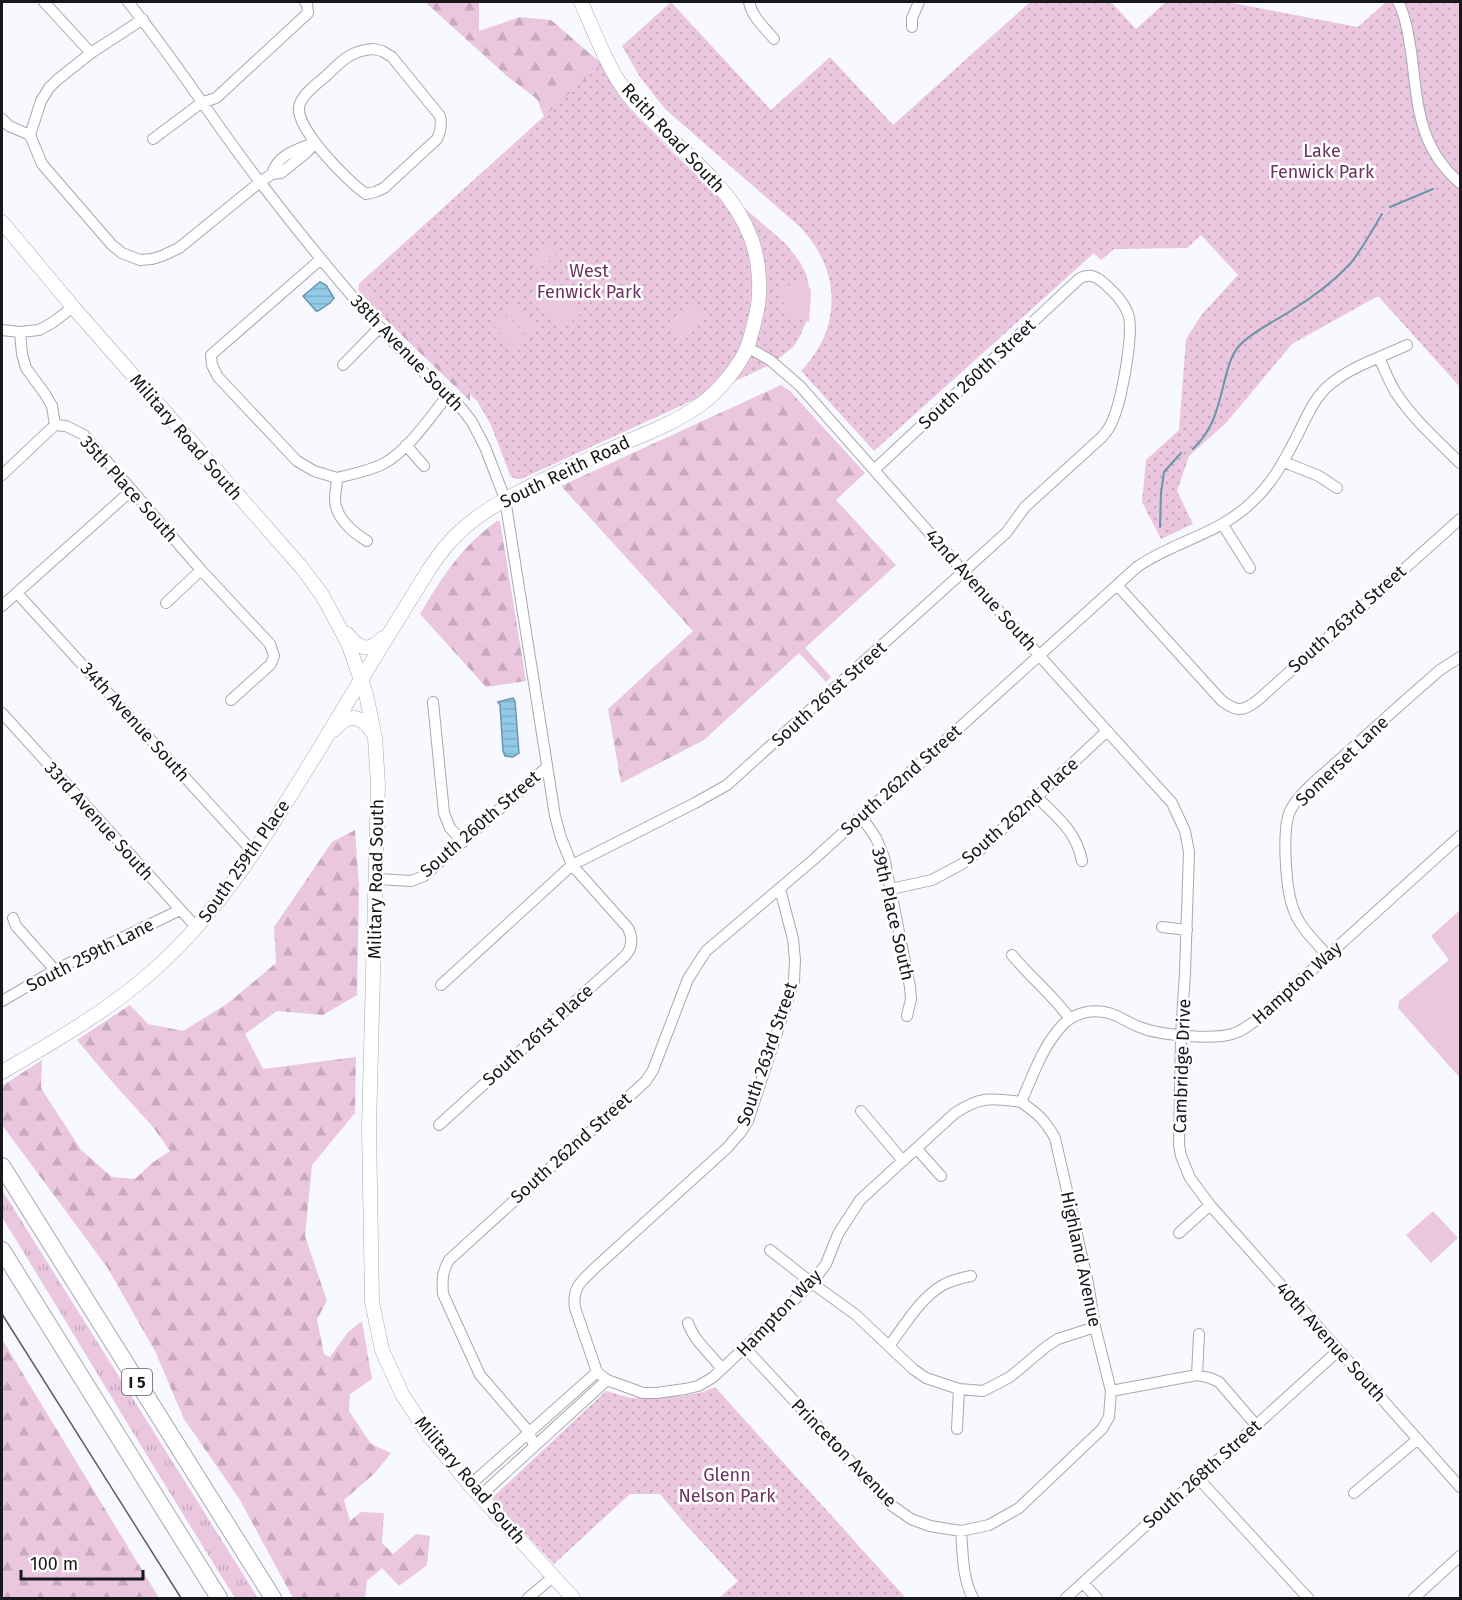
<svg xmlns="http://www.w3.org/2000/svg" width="1462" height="1600" viewBox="0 0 1462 1600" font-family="'Fira Sans',sans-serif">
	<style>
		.grass { fill: url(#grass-tufts) }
		.forest { fill: url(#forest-firs) }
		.park { fill: url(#park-dots) }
		.pitch { fill: #eac6df }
		.water { fill: url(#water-rules); stroke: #6c95aa; stroke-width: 1.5 }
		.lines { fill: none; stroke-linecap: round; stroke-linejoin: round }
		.stream { stroke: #6c95aa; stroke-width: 2 }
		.minor-casing { stroke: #a8a8b2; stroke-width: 12 }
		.major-casing { stroke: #a8a8b2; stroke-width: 15 }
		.highway-casing { stroke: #a8a8b2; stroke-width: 18 }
		.minor { stroke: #fff; stroke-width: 10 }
		.major { stroke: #fff; stroke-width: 14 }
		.highway { stroke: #fff; stroke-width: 16 }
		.tram { stroke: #5e5f63; stroke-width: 1.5 }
		.labels { text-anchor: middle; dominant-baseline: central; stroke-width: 5; stroke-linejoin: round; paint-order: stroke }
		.shield { fill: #fff; stroke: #5d5d5f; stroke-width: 1.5 }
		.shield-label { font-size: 16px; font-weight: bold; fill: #17181b }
		.street-label { font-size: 18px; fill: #17181b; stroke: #fff }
		.park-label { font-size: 18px; fill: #6b325e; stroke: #fff }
	</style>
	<defs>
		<pattern id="grass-tufts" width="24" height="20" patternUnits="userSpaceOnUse" patternTransform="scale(1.5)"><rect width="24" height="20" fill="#eac6df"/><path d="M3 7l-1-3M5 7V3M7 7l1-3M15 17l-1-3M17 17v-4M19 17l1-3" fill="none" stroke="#c8a9bf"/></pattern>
		<pattern id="forest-firs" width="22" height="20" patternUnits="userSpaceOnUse" patternTransform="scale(1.5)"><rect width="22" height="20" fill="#eac6df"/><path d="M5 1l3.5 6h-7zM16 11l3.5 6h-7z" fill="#c8a9bf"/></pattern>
		<pattern id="park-dots" width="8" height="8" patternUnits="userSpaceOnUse" patternTransform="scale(1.5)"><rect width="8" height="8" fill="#eac6df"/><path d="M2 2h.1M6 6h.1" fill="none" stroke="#c8a9bf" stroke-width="1.8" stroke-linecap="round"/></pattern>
		<pattern id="water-rules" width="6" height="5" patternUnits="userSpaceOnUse" patternTransform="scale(1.5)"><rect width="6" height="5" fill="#91cbe7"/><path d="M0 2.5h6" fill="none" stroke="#7caec6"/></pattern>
	</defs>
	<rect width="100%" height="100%" fill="#f8f9ff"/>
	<path class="grass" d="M 2,1190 L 258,1598 L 235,1598 C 156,1472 80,1344 2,1217 Z"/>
	<path class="forest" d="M 425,2 L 479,2 L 479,31 L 520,17 L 551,20 L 602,64 L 623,103 L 666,146 L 470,368 L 470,401 L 381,315 L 358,290 L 359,284 L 544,117 L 537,99 L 508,77 Z
		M 781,385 L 790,391 L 865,473 L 836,500 L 896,565 L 805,648 L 831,677 L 826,682 L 799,653 L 704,740 L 621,783 L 608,709 L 693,631 L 561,486 Z
		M 497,521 L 500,521 L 526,681 L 486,687 L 420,614 C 443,576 460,548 497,521 Z
		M 355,830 L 359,885 L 357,995 L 323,1015 L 277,1011 L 245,1034 L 263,1069 L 356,1057 L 355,1113 L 312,1165 L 305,1236 L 327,1301 L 317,1319 L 324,1354 L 330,1357 L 348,1332 L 362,1321 L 372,1379 L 350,1394 L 349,1411 L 371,1444 L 391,1453 L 375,1473 L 344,1500 L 350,1521 L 361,1512 L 384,1513 L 382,1543 L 393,1554 L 416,1534 L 430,1536 L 427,1565 L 399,1586 L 382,1568 L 367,1581 L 365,1598 L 293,1598 L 240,1500 L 184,1419 L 155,1351 L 107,1267 L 2,1125 L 2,1086 L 42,1060 L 41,1088 L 81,1150 L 112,1177 L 135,1179 L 152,1163 L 170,1151 L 153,1127 L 114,1084 L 77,1040 L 130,1005 L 148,1024 L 183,1031 L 227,1004 L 276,963 L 274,927 L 332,842 Z
		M 2,1339 L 23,1374 L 159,1598 L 2,1598 Z"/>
	<path class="park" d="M 671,2 L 771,110 L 830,57 L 893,125 L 1030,2 L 1111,2 L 1136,29 L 1166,2 L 1227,2 L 1358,27 L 1386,2 L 1460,2 L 1460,387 L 1378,296 L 1292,344 L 1226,423 L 1189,456 L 1177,491 L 1193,524 L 1161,539 L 1142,502 L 1146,460 L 1179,430 L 1186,339 L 1202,314 L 1238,275 L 1201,235 L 1187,248 L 1114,249 L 1101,260 L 1094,253 L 874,451 L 801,371 C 843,327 841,270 800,227 L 665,109 L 640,77 L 622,46 Z
		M 602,64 L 617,93 L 639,121 L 714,191 L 741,205 L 786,244 L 800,262 L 806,274 L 809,287 L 807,320 L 799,338 L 793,347 L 772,364 L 521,479 L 515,479 L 510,475 L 491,425 L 477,401 L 390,319 L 359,284 Z
		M 715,1387 L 906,1598 L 719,1598 L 738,1581 L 686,1525 L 660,1494 L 630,1494 L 554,1564 L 492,1498 L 606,1391 L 631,1398 L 683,1396 L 703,1392 Z"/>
	<path class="pitch" d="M 546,244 L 556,255 L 538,271 L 528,260 Z
		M 549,283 L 552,283 L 579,312 L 579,315 L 565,328 L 561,327 L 535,299 L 535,296 Z
		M 803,283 L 810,288 L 811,292 L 809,322 L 790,315 L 779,295 L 784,286 Z
		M 691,301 L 707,318 L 681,343 L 665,326 Z
		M 515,304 L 536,325 L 526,334 L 506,314 Z
		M 503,317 L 523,338 L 514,347 L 494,326 Z
		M 1460,910 L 1460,1078 L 1398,1008 L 1399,1001 L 1449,960 L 1431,936 Z
		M 1433,1211 L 1458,1238 L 1431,1263 L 1406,1235 Z"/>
	<path class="water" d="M 320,282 L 326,285 L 334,298 L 330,303 L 318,311 L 316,311 L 303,296 Z
		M 513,698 L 515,701 L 519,753 L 513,757 L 505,756 L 503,751 L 500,705 L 498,702 Z"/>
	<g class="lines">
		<path class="stream" d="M 1390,207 L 1433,189
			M 1193,449 C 1214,429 1218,407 1225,379 C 1228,368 1231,355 1239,346 C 1251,332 1277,320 1292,310 C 1313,297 1333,282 1350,264 C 1361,251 1373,229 1382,214
			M 1160,527 L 1161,493 L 1164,472 L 1181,453"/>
		<g class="minor-casing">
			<path id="minor" d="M 44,2 L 91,53
				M 128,2 C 175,59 214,123 260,182 C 303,238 348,294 397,346 C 418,368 441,388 462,409 L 472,422 L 485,447 L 505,499 L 555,816 L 561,838 L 572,865 L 628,928 C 633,938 633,948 624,957 L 439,1125
				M 749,2 C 752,17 764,27 774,39
				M 1398,2 C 1406,17 1408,34 1411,51 C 1418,103 1417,146 1460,183
				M 912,27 L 912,18 L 919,2
				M 373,49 L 382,51 L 392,57 L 440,116 C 442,125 441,131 437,139 L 384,188 L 375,192 L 366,194 C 348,182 296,129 299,107 C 301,95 317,84 326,76 C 342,61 349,51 373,49 Z
				M 2,119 L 9,126 L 30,135 L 42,164 L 112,245 L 122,253 L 140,260 L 152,259 L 162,256 L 179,248 L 260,182 L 272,174 L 281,173 L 306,153 L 315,143
				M 30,135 L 41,101 L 49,88 L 57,80 L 91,53 L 143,19
				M 153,139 L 201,103 L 216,98 L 308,13 L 307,4 L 305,2
				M 272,174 C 277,155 296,150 313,143
				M 321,259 L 211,355 L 212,365 L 218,377 L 297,461 L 314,471 L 337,478
				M 2,330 L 20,332 L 22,354 L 26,368 L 45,394 L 52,406 L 55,425
				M 20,332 L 39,330 L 52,323 L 73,307
				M 747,347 L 770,360 L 800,386 L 964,572 L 1172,803 L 1185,831 L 1189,852 L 1185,973 L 1181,1035 L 1179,1145 L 1181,1156 L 1190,1178 L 1210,1205 L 1460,1487
				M 1379,358 C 1385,370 1389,382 1396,393 C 1413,419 1438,441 1460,463
				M 343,365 L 380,327
				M 55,425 L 66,426 L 84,435 L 201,570 L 270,644 L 274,656 L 271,664 L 231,700
				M 406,445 L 424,466
				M 1284,462 L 1319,476 L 1337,488
				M 2,475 L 55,425
				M 337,478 C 352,474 369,471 383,464 C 409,450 430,417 448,395
				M 337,478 C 337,485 335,492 335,499 C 335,517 352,532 367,541
				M 1223,525 L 1250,568
				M 1117,585 L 1221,700 C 1236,712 1243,712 1258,700 L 1460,519
				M 17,593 L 253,852
				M 166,603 L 201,570
				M 2,606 L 132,490
				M 433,702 L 444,813 L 450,828 L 463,842
				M 2,713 L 197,928
				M 1037,797 C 1058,818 1076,831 1082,861
				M 861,816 L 876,838 L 884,857 L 910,987 L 911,999 L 907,1016
				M 377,879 L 411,881 L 424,876 L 547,767
				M 780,889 L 793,939 L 795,960 L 794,981 L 748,1121 L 741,1132 L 727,1148 L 596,1267 C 582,1281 572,1286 575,1308 L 597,1372 L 607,1380 L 643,1393 L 656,1393 L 685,1389 L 698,1386 L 712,1378 L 722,1369 L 812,1283 L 826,1264 L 838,1234 L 860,1200 L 955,1113 C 981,1096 991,1098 1021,1102 C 1032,1078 1041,1050 1059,1029 C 1073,1011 1096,1007 1117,1016 C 1125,1020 1133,1025 1142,1028 C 1161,1035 1213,1040 1232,1034 C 1243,1031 1251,1024 1260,1017 L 1460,836
				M 891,889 L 932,880 L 962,864 L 981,849 L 1107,731
				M 13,918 L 16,926 L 55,970
				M 1162,927 L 1187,930
				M 1012,955 C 1031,978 1053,995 1070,1019
				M 1328,956 C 1315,941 1299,927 1293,908 C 1286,889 1281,827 1291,809 C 1302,790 1323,775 1339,760 C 1367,735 1395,709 1424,684 L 1440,670 L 1460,657
				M 441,985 L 572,865 L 695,803 L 727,785 L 1006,533 L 1025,507 L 1102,437 C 1105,433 1108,430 1110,426 C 1121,406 1133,339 1129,317 C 1126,305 1114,292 1105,284 C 1097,277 1090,273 1080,278 L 874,470
				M 2,1001 L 55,970 L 180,910
				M 861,1111 L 903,1161
				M 917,1149 L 941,1176
				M 1179,1233 L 1210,1205
				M 770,1250 L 812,1283 L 856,1315 L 913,1369 L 926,1378 L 959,1389 L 983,1391 L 1010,1377 L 1047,1346 L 1058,1339 L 1095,1327
				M 688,1323 C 694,1341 711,1354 722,1369
				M 889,1346 C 905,1325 920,1298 943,1285 C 952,1280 961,1278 971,1276
				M 745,1348 L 891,1505 L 911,1519 L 930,1526 L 961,1531 L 989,1525 L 1019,1508 L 1102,1429 L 1109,1417 L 1111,1391 L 1095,1327 L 1088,1283 L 1055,1138 C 1045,1120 1038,1114 1021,1102
				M 1197,1375 L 1199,1334
				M 1111,1391 L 1197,1375 L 1210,1378 L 1219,1382 L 1256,1425
				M 957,1429 L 959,1389
				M 534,1446 L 529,1432 L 480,1375 L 443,1294 C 442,1281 442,1272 449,1260 L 646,1081 L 653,1070 L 688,979 L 706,951 L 813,860 L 1137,567 C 1174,541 1218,535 1252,502 C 1273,483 1285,459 1298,434 C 1306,418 1313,401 1326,388 C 1348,367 1380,358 1407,345
				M 1198,1478 L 1308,1598
				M 470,1485 L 597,1372
				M 1354,1493 L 1418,1439
				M 480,1496 L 607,1380
				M 961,1531 C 963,1553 962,1578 973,1598
				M 1083,1583 L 1097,1598
				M 528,1598 L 553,1577
				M 1066,1598 L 1339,1350
				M 1414,1598 L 1460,1556"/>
		</g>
		<g class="major-casing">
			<path id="major" d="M 2,222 L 73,307 L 302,568 L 322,595 L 348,643 L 366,694 L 375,738 L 378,784 L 369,1127 L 372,1302 L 382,1350 L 402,1394 L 430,1437 L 470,1485 L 573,1598
				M 347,634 C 359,649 368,653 383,638
				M 334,730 C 349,712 361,715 373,733
				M 2,1072 C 55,1041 110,1010 156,968 C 224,908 274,822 321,746 C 356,687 392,629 428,571 C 434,562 440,553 447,545 C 463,526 486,510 508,498 C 547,476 590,459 631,440 C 655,430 679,420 700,405 C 717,393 741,365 748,345 C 751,337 753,328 755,319 C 762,295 760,262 751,238 C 728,177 668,144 628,95 C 607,68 595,33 581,2"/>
		</g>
		<g class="highway-casing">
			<path id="highway" d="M 2,1166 L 273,1598
				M 2,1250 L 219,1598"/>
		</g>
		<use href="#minor" class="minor"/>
		<use href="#major" class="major"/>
		<use href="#highway" class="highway"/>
		<path class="tram" d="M 2,1314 L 181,1598"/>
	</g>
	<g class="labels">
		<rect class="shield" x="122" y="1369" width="30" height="26" rx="4.5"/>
		<g class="shield-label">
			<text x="137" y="1382">I 5</text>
		</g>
		<g class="street-label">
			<text transform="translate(673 138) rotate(47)">Reith Road South</text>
			<text transform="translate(407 353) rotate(46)">38th Avenue South</text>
			<text transform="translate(977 374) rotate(-43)">South 260th Street</text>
			<text transform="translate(186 437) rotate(49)">Military Road South</text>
			<text transform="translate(565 472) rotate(-26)">South Reith Road</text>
			<text transform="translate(129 489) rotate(48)">35th Place South</text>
			<text transform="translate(981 590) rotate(48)">42nd Avenue South</text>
			<text transform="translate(1347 619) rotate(-42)">South 263rd Street</text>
			<text transform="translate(829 694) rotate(-42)">South 261st Street</text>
			<text transform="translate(135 722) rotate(48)">34th Avenue South</text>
			<text transform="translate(1342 761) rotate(-44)">Somerset Lane</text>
			<text transform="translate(901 780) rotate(-42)">South 262nd Street</text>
			<text transform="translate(1020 811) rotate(-42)">South 262nd Place</text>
			<text transform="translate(99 821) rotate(48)">33rd Avenue South</text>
			<text transform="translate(480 824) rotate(-41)">South 260th Street</text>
			<text transform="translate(244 861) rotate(-55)">South 259th Place</text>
			<text transform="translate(376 879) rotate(-89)">Military Road South</text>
			<text transform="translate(893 914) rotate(77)">39th Place South</text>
			<text transform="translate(90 955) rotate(-27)">South 259th Lane</text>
			<text transform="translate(1297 983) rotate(-42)">Hampton Way</text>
			<text transform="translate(538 1035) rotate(-42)">South 261st Place</text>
			<text transform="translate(767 1054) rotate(-71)">South 263rd Street</text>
			<text transform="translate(1182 1066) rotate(-88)">Cambridge Drive</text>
			<text transform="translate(571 1148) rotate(-42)">South 262nd Street</text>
			<text transform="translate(1081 1259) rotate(78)">Highland Avenue</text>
			<text transform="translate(779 1313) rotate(-46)">Hampton Way</text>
			<text transform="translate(1331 1342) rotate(48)">40th Avenue South</text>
			<text transform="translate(844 1453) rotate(46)">Princeton Avenue</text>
			<text transform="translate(1202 1474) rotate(-42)">South 268th Street</text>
			<text transform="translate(470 1480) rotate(50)">Military Road South</text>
		</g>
		<g class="park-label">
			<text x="1322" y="151">Lake<tspan x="1322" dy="21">Fenwick Park</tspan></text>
			<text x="589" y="271">West<tspan x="589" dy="21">Fenwick Park</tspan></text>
			<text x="727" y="1475">Glenn<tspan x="727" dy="21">Nelson Park</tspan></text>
		</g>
	</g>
	<rect width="1462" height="1600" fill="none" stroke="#17181b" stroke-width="6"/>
	<path d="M21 1570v9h122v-9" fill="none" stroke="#17181b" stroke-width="3"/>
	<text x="30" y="1570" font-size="18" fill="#17181b" stroke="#ffffff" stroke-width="4.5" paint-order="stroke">100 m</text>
</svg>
